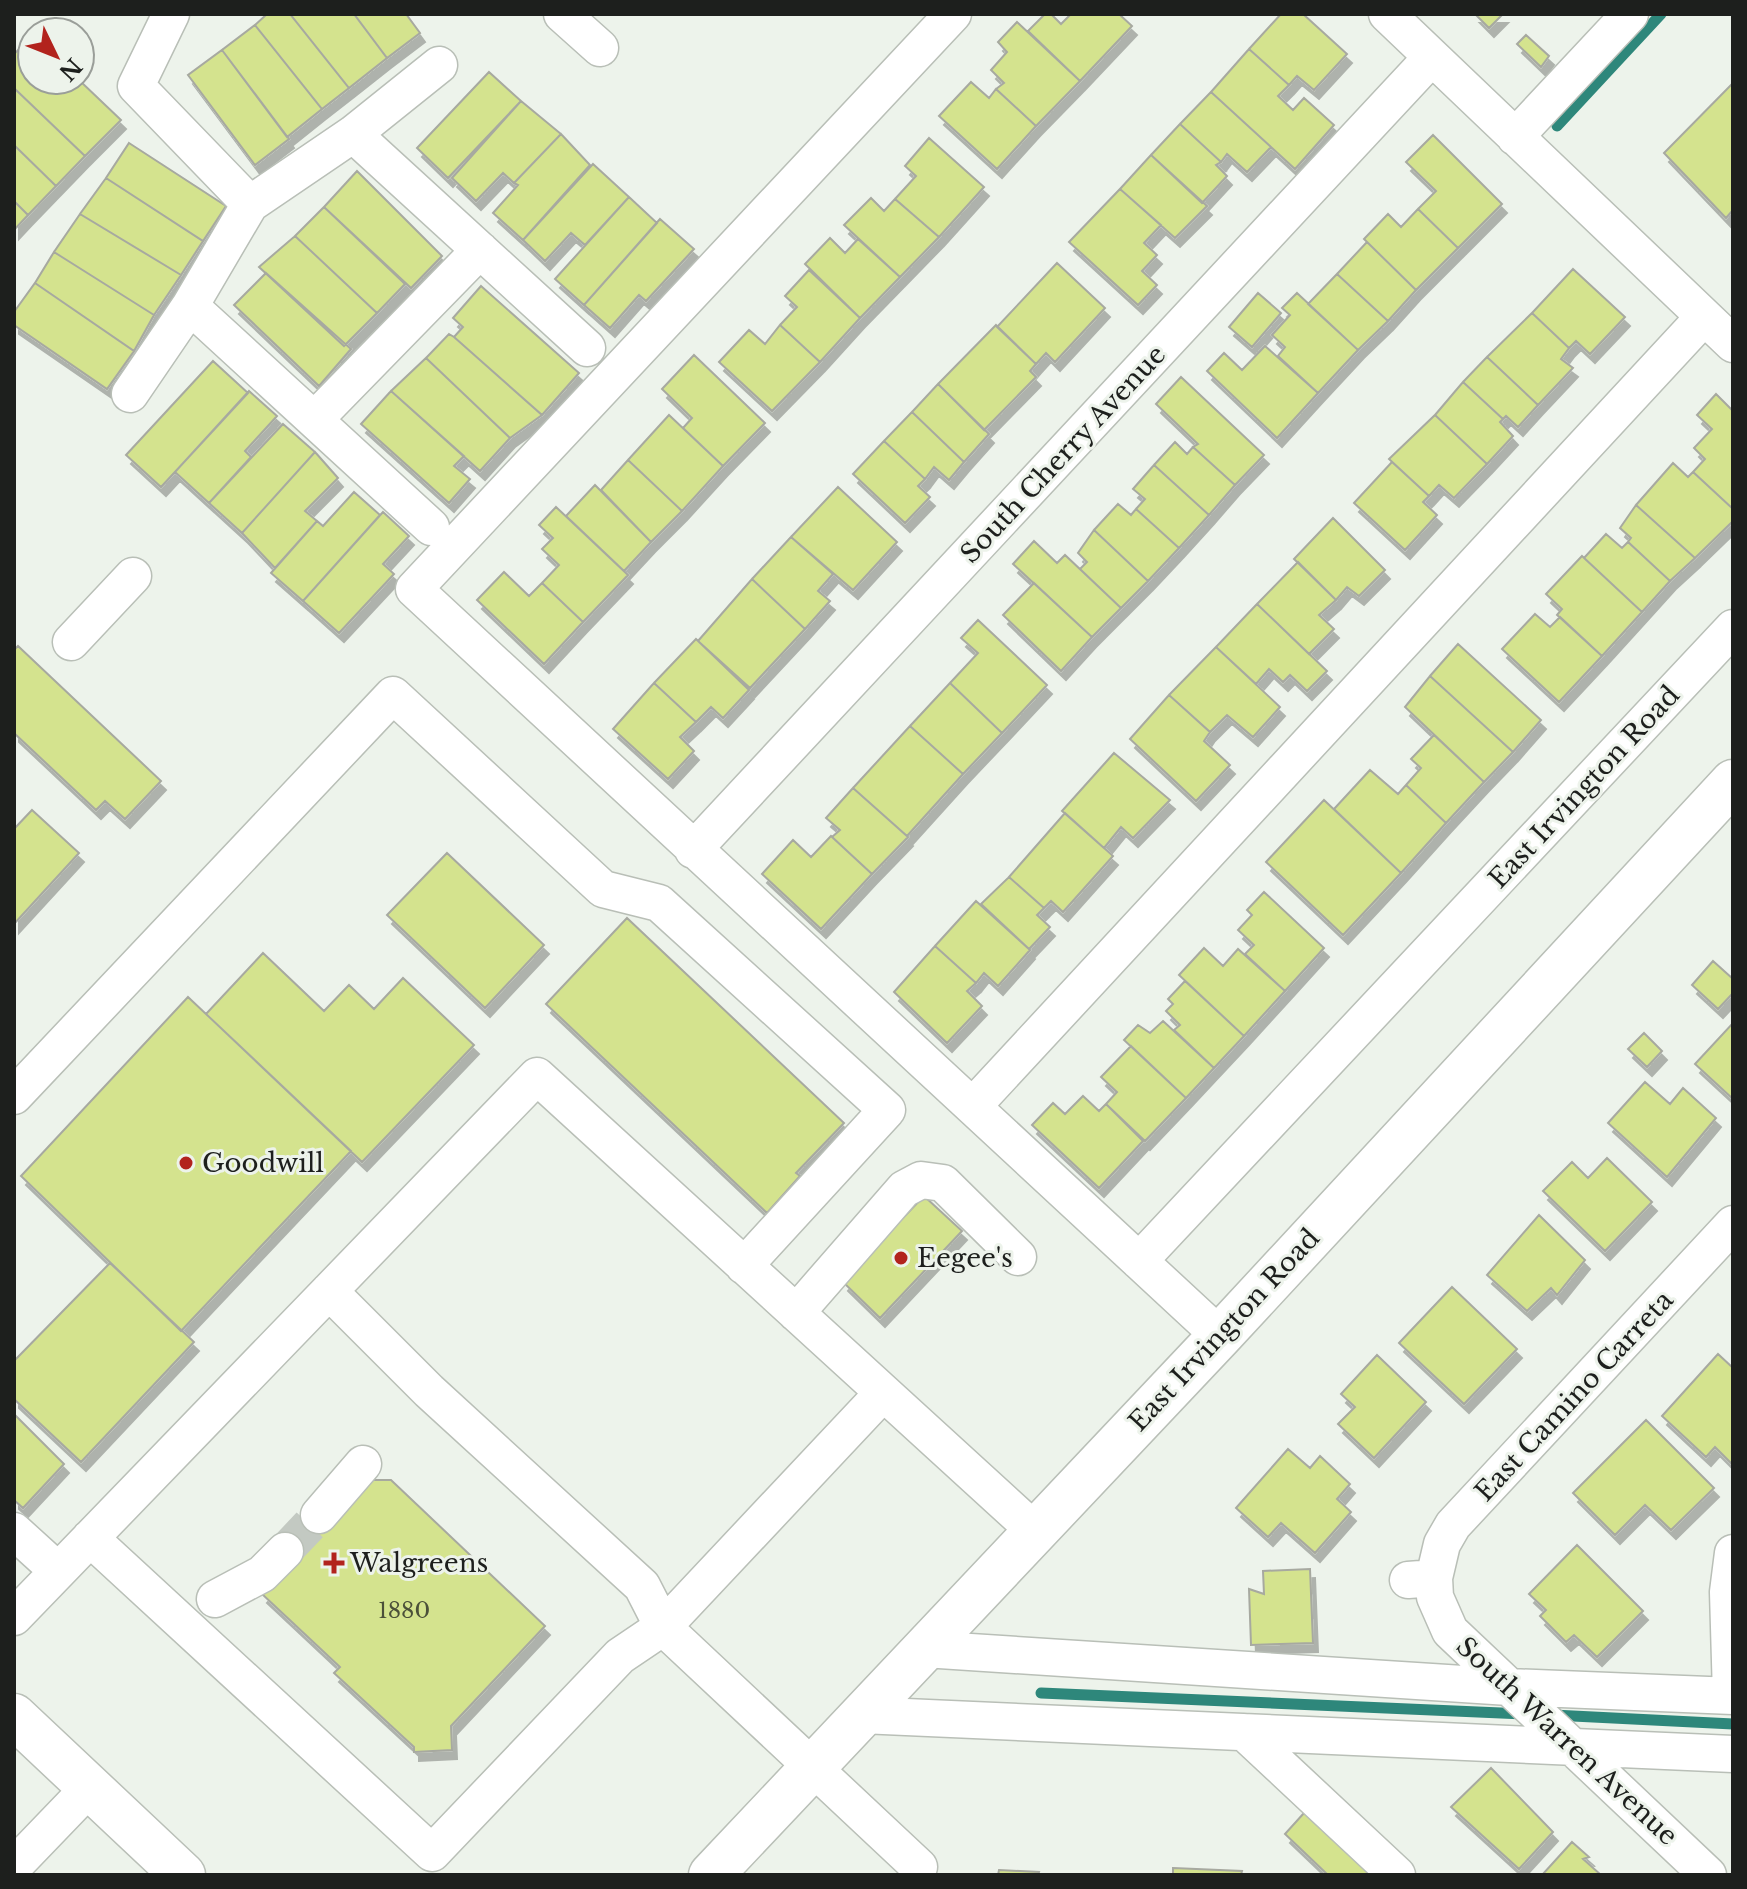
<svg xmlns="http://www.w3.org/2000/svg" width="1747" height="1889" viewBox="0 0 1747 1889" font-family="'Libre Baskerville',serif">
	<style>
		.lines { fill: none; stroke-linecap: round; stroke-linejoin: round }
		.stream { stroke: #2e877b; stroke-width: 11 }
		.building { fill: #d4e38e; stroke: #a7a9a0; stroke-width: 2; filter: url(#shadow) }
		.minor-tunnel { stroke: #c3c9c2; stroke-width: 36; stroke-dasharray: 36 18; stroke-linecap: butt }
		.minor-casing { stroke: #b9bfb7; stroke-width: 39 }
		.major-casing { stroke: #b9bfb7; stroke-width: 47 }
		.minor { stroke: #fff; stroke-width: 36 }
		.major { stroke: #fff; stroke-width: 44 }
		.poi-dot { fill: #b2231d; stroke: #edf3eb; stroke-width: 3 }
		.labels { text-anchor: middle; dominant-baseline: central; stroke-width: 6; stroke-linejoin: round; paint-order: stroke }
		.number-label { font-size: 22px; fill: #4b5039 }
		.street-label { font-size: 26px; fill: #1d1f1d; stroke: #edf3eb }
		.poi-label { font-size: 26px; fill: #1d1f1d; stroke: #edf3eb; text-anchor: start }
	</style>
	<defs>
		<filter id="shadow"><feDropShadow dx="5" dy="9" stdDeviation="0" flood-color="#0004"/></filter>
	</defs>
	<rect width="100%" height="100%" fill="#edf3eb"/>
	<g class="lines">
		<path class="stream" d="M 1557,126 L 1661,14
			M 1041,1693 L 1524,1714
			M 1553,1715 L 1733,1724"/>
	</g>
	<path class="building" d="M 267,14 L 290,14 L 349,88 L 322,109 L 255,25 Z
		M 290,14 L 354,14 L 387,58 L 349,88 Z
		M 354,14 L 406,14 L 420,33 L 387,58 Z
		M 1045,14 L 1051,14 L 1061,24 L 1071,14 L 1119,14 L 1132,26 L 1080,81 L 1028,31 Z
		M 1281,14 L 1303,14 L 1347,54 L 1314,90 L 1297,76 L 1289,85 L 1249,49 Z
		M 1475,14 L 1503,14 L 1489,28 Z
		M 1017,22 L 1080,81 L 1036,126 L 996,89 L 1004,83 L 991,70 L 1007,52 L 998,42 Z
		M 255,25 L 322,109 L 287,137 L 222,50 Z
		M 1526,35 L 1549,56 L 1541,67 L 1517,44 Z
		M 32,37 L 32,80 L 79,80 L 121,120 L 85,156 L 14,88 L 14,54 Z
		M 1249,49 L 1289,85 L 1278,96 L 1293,110 L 1304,98 L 1334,125 L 1295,169 L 1211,92 Z
		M 222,50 L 289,139 L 255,165 L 188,75 Z
		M 489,72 L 521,101 L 448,178 L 417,148 Z
		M 971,82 L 989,98 L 996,89 L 1036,126 L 997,169 L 939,116 Z
		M 1733,83 L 1733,210 L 1726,218 L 1664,153 Z
		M 14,88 L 85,156 L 56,186 L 14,145 Z
		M 1211,92 L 1271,147 L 1247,172 L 1227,154 L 1221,162 L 1180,124 Z
		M 521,101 L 561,134 L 514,183 L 503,173 L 476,201 L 452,178 Z
		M 1180,124 L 1221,162 L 1216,165 L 1227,176 L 1202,203 L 1151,155 Z
		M 561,134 L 590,165 L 523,240 L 493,213 L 518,185 L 514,183 Z
		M 1433,135 L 1502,204 L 1458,248 L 1418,209 L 1436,191 L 1406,162 Z
		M 929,138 L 984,187 L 939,237 L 895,199 L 916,176 L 905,166 Z
		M 129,143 L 226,206 L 203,241 L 106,178 Z
		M 14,145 L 56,186 L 28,215 L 14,201 Z
		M 1151,155 L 1207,206 L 1175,238 L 1120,189 Z
		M 593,164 L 629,197 L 585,245 L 571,233 L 545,261 L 523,240 Z
		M 357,171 L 442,256 L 411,288 L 324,207 Z
		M 106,178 L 203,241 L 181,275 L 80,214 Z
		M 1120,189 L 1161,225 L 1144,243 L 1157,255 L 1142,271 L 1157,285 L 1138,305 L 1069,242 Z
		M 629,197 L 657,223 L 584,305 L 555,279 Z
		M 871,198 L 884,211 L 895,199 L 939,237 L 900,277 L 844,225 Z
		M 14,201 L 28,215 L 14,230 Z
		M 324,207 L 405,284 L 377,313 L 295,236 Z
		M 1418,209 L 1458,248 L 1416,290 L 1364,239 L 1388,214 L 1401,227 Z
		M 80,214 L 181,275 L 154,315 L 54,252 Z
		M 660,219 L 694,249 L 646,301 L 639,295 L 610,328 L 584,305 Z
		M 295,236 L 377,313 L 344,346 L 259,267 Z
		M 830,238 L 845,253 L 858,239 L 900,277 L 860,318 L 805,264 Z
		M 1367,242 L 1416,290 L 1388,321 L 1337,274 Z
		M 54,252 L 154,315 L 134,351 L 35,283 Z
		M 1057,263 L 1105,308 L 1055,362 L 1046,353 L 1036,364 L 997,327 Z
		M 1573,269 L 1625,317 L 1590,354 L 1576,341 L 1569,348 L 1532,313 Z
		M 809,270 L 860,318 L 820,362 L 780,325 L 797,307 L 785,296 Z
		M 266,273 L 351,349 L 319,386 L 234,305 Z
		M 1337,274 L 1388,321 L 1358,350 L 1308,304 Z
		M 35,283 L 134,351 L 107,389 L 14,325 L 14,312 Z
		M 481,286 L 579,373 L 542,415 L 454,337 L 463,327 L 453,318 Z
		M 1258,293 L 1281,313 L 1252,347 L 1229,327 Z
		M 1297,293 L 1358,350 L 1318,393 L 1278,356 L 1285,347 L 1272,335 L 1290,315 L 1282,308 Z
		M 1532,313 L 1569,348 L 1561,359 L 1573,368 L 1538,405 L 1487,357 Z
		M 780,325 L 820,362 L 772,411 L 719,362 L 749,330 L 765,344 Z
		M 996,325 L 1036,364 L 1030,371 L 1036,377 L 984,430 L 938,384 Z
		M 449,334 L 454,337 L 542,415 L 510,438 L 426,358 Z
		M 1265,346 L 1318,393 L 1277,438 L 1207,371 L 1224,353 L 1242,370 Z
		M 694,355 L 765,423 L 723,466 L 683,428 L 692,418 L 662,389 Z
		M 1487,357 L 1538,405 L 1518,427 L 1506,416 L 1503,419 L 1463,382 Z
		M 426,358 L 510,438 L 480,471 L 391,391 Z
		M 213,361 L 248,393 L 161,487 L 126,455 Z
		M 1181,377 L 1264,455 L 1235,485 L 1193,447 L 1198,444 L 1156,404 Z
		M 1463,382 L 1503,419 L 1500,422 L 1513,436 L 1487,464 L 1435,415 Z
		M 938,384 L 989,434 L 964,462 L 912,412 Z
		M 249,391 L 277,416 L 245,451 L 251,457 L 209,503 L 175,472 Z
		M 391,391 L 464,456 L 454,466 L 470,479 L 449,503 L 361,424 Z
		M 1716,394 L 1733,411 L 1733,509 L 1693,472 L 1705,459 L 1694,448 L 1712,429 L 1697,415 Z
		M 912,412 L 964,462 L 949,480 L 934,467 L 925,479 L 884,441 Z
		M 669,415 L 723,466 L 682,511 L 628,460 Z
		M 1435,415 L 1487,464 L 1454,498 L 1439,485 L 1429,496 L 1389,459 Z
		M 283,424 L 315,452 L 242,533 L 209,503 Z
		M 884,441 L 925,479 L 918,486 L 930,497 L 905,523 L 853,474 Z
		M 1175,442 L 1187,454 L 1193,447 L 1235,485 L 1209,515 L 1154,465 Z
		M 315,452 L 338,478 L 305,511 L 317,521 L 275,568 L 242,533 Z
		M 628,460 L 682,511 L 651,542 L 601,490 Z
		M 1392,462 L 1429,496 L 1423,502 L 1437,515 L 1405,550 L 1354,503 Z
		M 1673,463 L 1688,477 L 1693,472 L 1733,509 L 1733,521 L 1695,558 L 1636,505 Z
		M 1154,465 L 1209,515 L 1179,548 L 1136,509 L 1145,499 L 1133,489 Z
		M 595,485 L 651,542 L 624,571 L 566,516 Z
		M 838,487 L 897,542 L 853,590 L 791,537 Z
		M 354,492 L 380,515 L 303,601 L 271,573 L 317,521 L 323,526 Z
		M 1118,504 L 1131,515 L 1136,509 L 1179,548 L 1148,581 L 1094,530 Z
		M 1636,505 L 1695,558 L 1670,581 L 1628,542 L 1631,538 L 1620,528 Z
		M 556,507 L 628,575 L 583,622 L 542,583 L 559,565 L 542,549 L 553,538 L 539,525 Z
		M 383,512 L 409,536 L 383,564 L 394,574 L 339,633 L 303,601 Z
		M 1333,518 L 1385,570 L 1359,596 L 1347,587 L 1336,600 L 1294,559 Z
		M 1094,530 L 1148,581 L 1121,608 L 1080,569 L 1087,562 L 1078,553 Z
		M 1606,534 L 1622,548 L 1628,542 L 1670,581 L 1642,612 L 1584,558 Z
		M 791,537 L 833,574 L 818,591 L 830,601 L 805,629 L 752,579 Z
		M 1034,541 L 1057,563 L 1065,555 L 1121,608 L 1092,637 L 1013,564 Z
		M 1582,556 L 1642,612 L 1602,656 L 1557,615 L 1562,609 L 1546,594 Z
		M 1298,562 L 1336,600 L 1319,615 L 1334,629 L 1309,654 L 1257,604 Z
		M 504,572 L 529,596 L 542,583 L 583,622 L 544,664 L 477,600 Z
		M 752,579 L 805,629 L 750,688 L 698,641 Z
		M 1034,583 L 1092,637 L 1061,671 L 1003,615 Z
		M 1257,604 L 1327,671 L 1307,691 L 1290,675 L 1283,682 L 1269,669 L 1256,684 L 1216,647 Z
		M 1535,614 L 1550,627 L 1560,617 L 1602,656 L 1559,702 L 1502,649 Z
		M 978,620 L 1047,685 L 1002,733 L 950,683 L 978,653 L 961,638 Z
		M 696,639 L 749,690 L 723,718 L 711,707 L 696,722 L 654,683 Z
		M 1458,644 L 1541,720 L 1513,752 L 1430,676 Z
		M 18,646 L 161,781 L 125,819 L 105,801 L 96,810 L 14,733 L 14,650 Z
		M 1216,647 L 1280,707 L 1253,737 L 1227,715 L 1210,732 L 1169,695 Z
		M 1430,676 L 1513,752 L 1484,782 L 1405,707 Z
		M 654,683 L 696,722 L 680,737 L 694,751 L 668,779 L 613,729 Z
		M 950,683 L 1002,733 L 963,774 L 910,726 Z
		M 1169,695 L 1210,732 L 1204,741 L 1230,765 L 1196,801 L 1130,739 Z
		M 910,726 L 963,774 L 907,836 L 853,788 Z
		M 1434,735 L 1484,782 L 1446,823 L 1406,785 L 1421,768 L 1411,759 Z
		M 1114,753 L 1170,800 L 1133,838 L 1121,827 L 1104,848 L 1062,811 Z
		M 1370,770 L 1398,794 L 1406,785 L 1446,823 L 1401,873 L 1334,809 Z
		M 853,788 L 908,837 L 872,874 L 832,837 L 840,830 L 826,818 Z
		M 1324,800 L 1401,873 L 1343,935 L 1266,862 Z
		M 32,810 L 79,853 L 14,924 L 14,829 Z
		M 1065,813 L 1113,856 L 1063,912 L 1051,901 L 1044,908 L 1009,877 Z
		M 831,836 L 872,874 L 821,929 L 762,874 L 793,840 L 811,857 Z
		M 447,853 L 544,945 L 485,1008 L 387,915 Z
		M 1009,877 L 1044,908 L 1037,915 L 1050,927 L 1029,949 L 981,904 Z
		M 1264,892 L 1324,948 L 1285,991 L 1245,954 L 1254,945 L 1238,930 L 1252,915 L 1247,910 Z
		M 976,901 L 1030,950 L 998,986 L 984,973 L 976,983 L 935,946 Z
		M 627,918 L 844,1123 L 796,1173 L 800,1176 L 767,1213 L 546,1004 Z
		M 935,946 L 976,983 L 967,991 L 982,1006 L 947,1043 L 894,992 Z
		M 1204,948 L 1223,966 L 1238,949 L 1285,991 L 1244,1036 L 1179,975 Z
		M 263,953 L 324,1011 L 349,985 L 374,1009 L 403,978 L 474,1045 L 362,1162 L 206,1014 Z
		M 1713,961 L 1733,979 L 1733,993 L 1718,1009 L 1692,985 Z
		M 1185,981 L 1244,1036 L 1214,1068 L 1174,1030 L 1180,1025 L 1166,1011 L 1173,1004 L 1168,999 Z
		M 188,997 L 351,1151 L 181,1331 L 21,1176 Z
		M 1163,1021 L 1214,1068 L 1186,1098 L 1124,1040 L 1138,1025 L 1150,1033 Z
		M 1733,1023 L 1733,1099 L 1695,1064 Z
		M 1644,1033 L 1662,1051 L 1647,1067 L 1628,1049 Z
		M 1131,1046 L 1186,1098 L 1145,1141 L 1106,1104 L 1117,1092 L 1101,1077 Z
		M 1645,1082 L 1670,1104 L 1683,1088 L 1716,1118 L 1667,1177 L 1608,1123 Z
		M 1083,1096 L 1099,1111 L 1106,1104 L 1143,1141 L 1099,1188 L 1032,1125 L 1053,1103 L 1065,1114 Z
		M 1607,1158 L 1652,1202 L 1605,1251 L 1543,1191 L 1572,1162 L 1588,1178 Z
		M 924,1196 L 962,1231 L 880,1318 L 843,1282 L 897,1213 L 903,1218 Z
		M 1539,1215 L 1585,1260 L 1557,1295 L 1551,1288 L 1527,1311 L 1487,1275 Z
		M 110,1263 L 194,1342 L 81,1462 L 14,1399 L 14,1361 Z
		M 1452,1287 L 1517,1349 L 1464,1404 L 1399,1343 Z
		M 1718,1354 L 1733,1368 L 1732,1464 L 1715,1447 L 1706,1457 L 1662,1416 Z
		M 1377,1355 L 1426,1402 L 1374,1458 L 1338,1424 L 1355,1407 L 1341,1394 Z
		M 14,1414 L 64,1464 L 23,1508 L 14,1500 Z
		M 1646,1420 L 1714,1488 L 1671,1530 L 1645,1505 L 1615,1535 L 1573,1493 Z
		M 1288,1449 L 1310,1468 L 1320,1456 L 1350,1484 L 1337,1499 L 1351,1512 L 1315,1553 L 1281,1523 L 1268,1537 L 1236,1508 Z
		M 369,1480 L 391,1480 L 545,1626 L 451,1726 L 452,1750 L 414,1752 L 414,1747 L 334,1673 L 340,1667 L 262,1594 Z
		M 311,1507 L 328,1524 L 293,1560 L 277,1543 Z
		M 1577,1545 L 1643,1611 L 1597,1657 L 1574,1635 L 1566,1642 L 1540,1616 L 1546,1610 L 1529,1594 Z
		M 1310,1569 L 1313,1643 L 1251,1645 L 1249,1589 L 1264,1594 L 1263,1571 Z
		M 1491,1768 L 1553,1832 L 1519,1869 L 1451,1807 Z
		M 1304,1813 L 1371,1875 L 1328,1875 L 1285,1834 Z
		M 1572,1842 L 1589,1857 L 1583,1859 L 1601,1875 L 1542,1875 Z
		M 1173,1868 L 1242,1871 L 1241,1875 L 1173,1875 Z
		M 999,1870 L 1039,1872 L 1038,1875 L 998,1875 Z"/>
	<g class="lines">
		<path class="minor-tunnel" d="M 285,1551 L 319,1515"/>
		<g class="minor-casing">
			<path id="minor" d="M 171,14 L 136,86 L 250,204
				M 562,14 L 600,48
				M 953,14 L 414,589 L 1220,1336
				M 1387,14 L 1733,344
				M 353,134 L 587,348
				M 1515,137 L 1630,14
				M 190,306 L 431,527
				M 130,394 L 190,306 L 250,204 L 353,134 L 439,65
				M 316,418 L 480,250
				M 71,642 L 133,576
				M 693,850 L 1432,57
				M 14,1096 L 393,695 L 603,889 L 659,903 L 887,1110 L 744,1266
				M 973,1106 L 1704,317
				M 1139,1261 L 1733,628
				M 329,1291 L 429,1391 L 642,1586 L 663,1627 L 919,1867
				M 796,1313 L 904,1189 L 921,1180 L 943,1183 L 1018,1257
				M 319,1515 L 363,1464
				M 14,1531 L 58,1571
				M 90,1538 L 432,1853 L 620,1656 L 663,1627 L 883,1393
				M 1434,1578 L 1442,1544 L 1453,1525 L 1733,1224
				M 1408,1580 L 1434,1578 L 1435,1597 L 1450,1631 L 1708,1875
				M 215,1599 L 262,1574 L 285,1551
				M 14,1617 L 537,1076 L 1034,1530
				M 924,1649 L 1509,1687 L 1733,1696
				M 1731,1696 L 1728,1592 L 1733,1553
				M 861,1715 L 1733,1754
				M 1244,1732 L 1397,1875
				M 14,1866 L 90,1787"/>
		</g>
		<g class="major-casing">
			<path id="major" d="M 14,1716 L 183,1875
				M 711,1875 L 1220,1336 L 1733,782"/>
		</g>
		<use href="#minor" class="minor"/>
		<use href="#major" class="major"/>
	</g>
	<g class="poi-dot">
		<circle cx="186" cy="1163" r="8"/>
		<circle cx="901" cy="1258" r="8"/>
		<path d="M330 1551h8v8h8v8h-8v8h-8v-8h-8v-8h8z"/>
	</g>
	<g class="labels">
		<g class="number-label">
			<text x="404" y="1610">1880</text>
		</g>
		<g class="street-label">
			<text transform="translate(1063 454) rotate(-47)">South Cherry Avenue</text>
			<text transform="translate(1584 787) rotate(-47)">East Irvington Road</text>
			<text transform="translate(1224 1330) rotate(-47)">East Irvington Road</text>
			<text transform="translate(1574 1396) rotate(-47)">East Camino Carreta</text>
			<text transform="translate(1567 1741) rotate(43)">South Warren Avenue</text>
		</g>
		<g class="poi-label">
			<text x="202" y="1163">Goodwill</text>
			<text x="917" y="1258">Eegee's</text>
			<text x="350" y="1563">Walgreens</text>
		</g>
	</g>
	<rect width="1747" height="1889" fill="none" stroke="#1d1f1d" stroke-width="32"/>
	<g transform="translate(56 56) rotate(133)"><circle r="38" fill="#edf3eb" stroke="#9a9e99" stroke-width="2"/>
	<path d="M0-6L14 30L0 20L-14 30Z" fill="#b2231d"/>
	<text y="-12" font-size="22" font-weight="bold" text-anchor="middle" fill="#1d1f1d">N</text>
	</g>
</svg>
